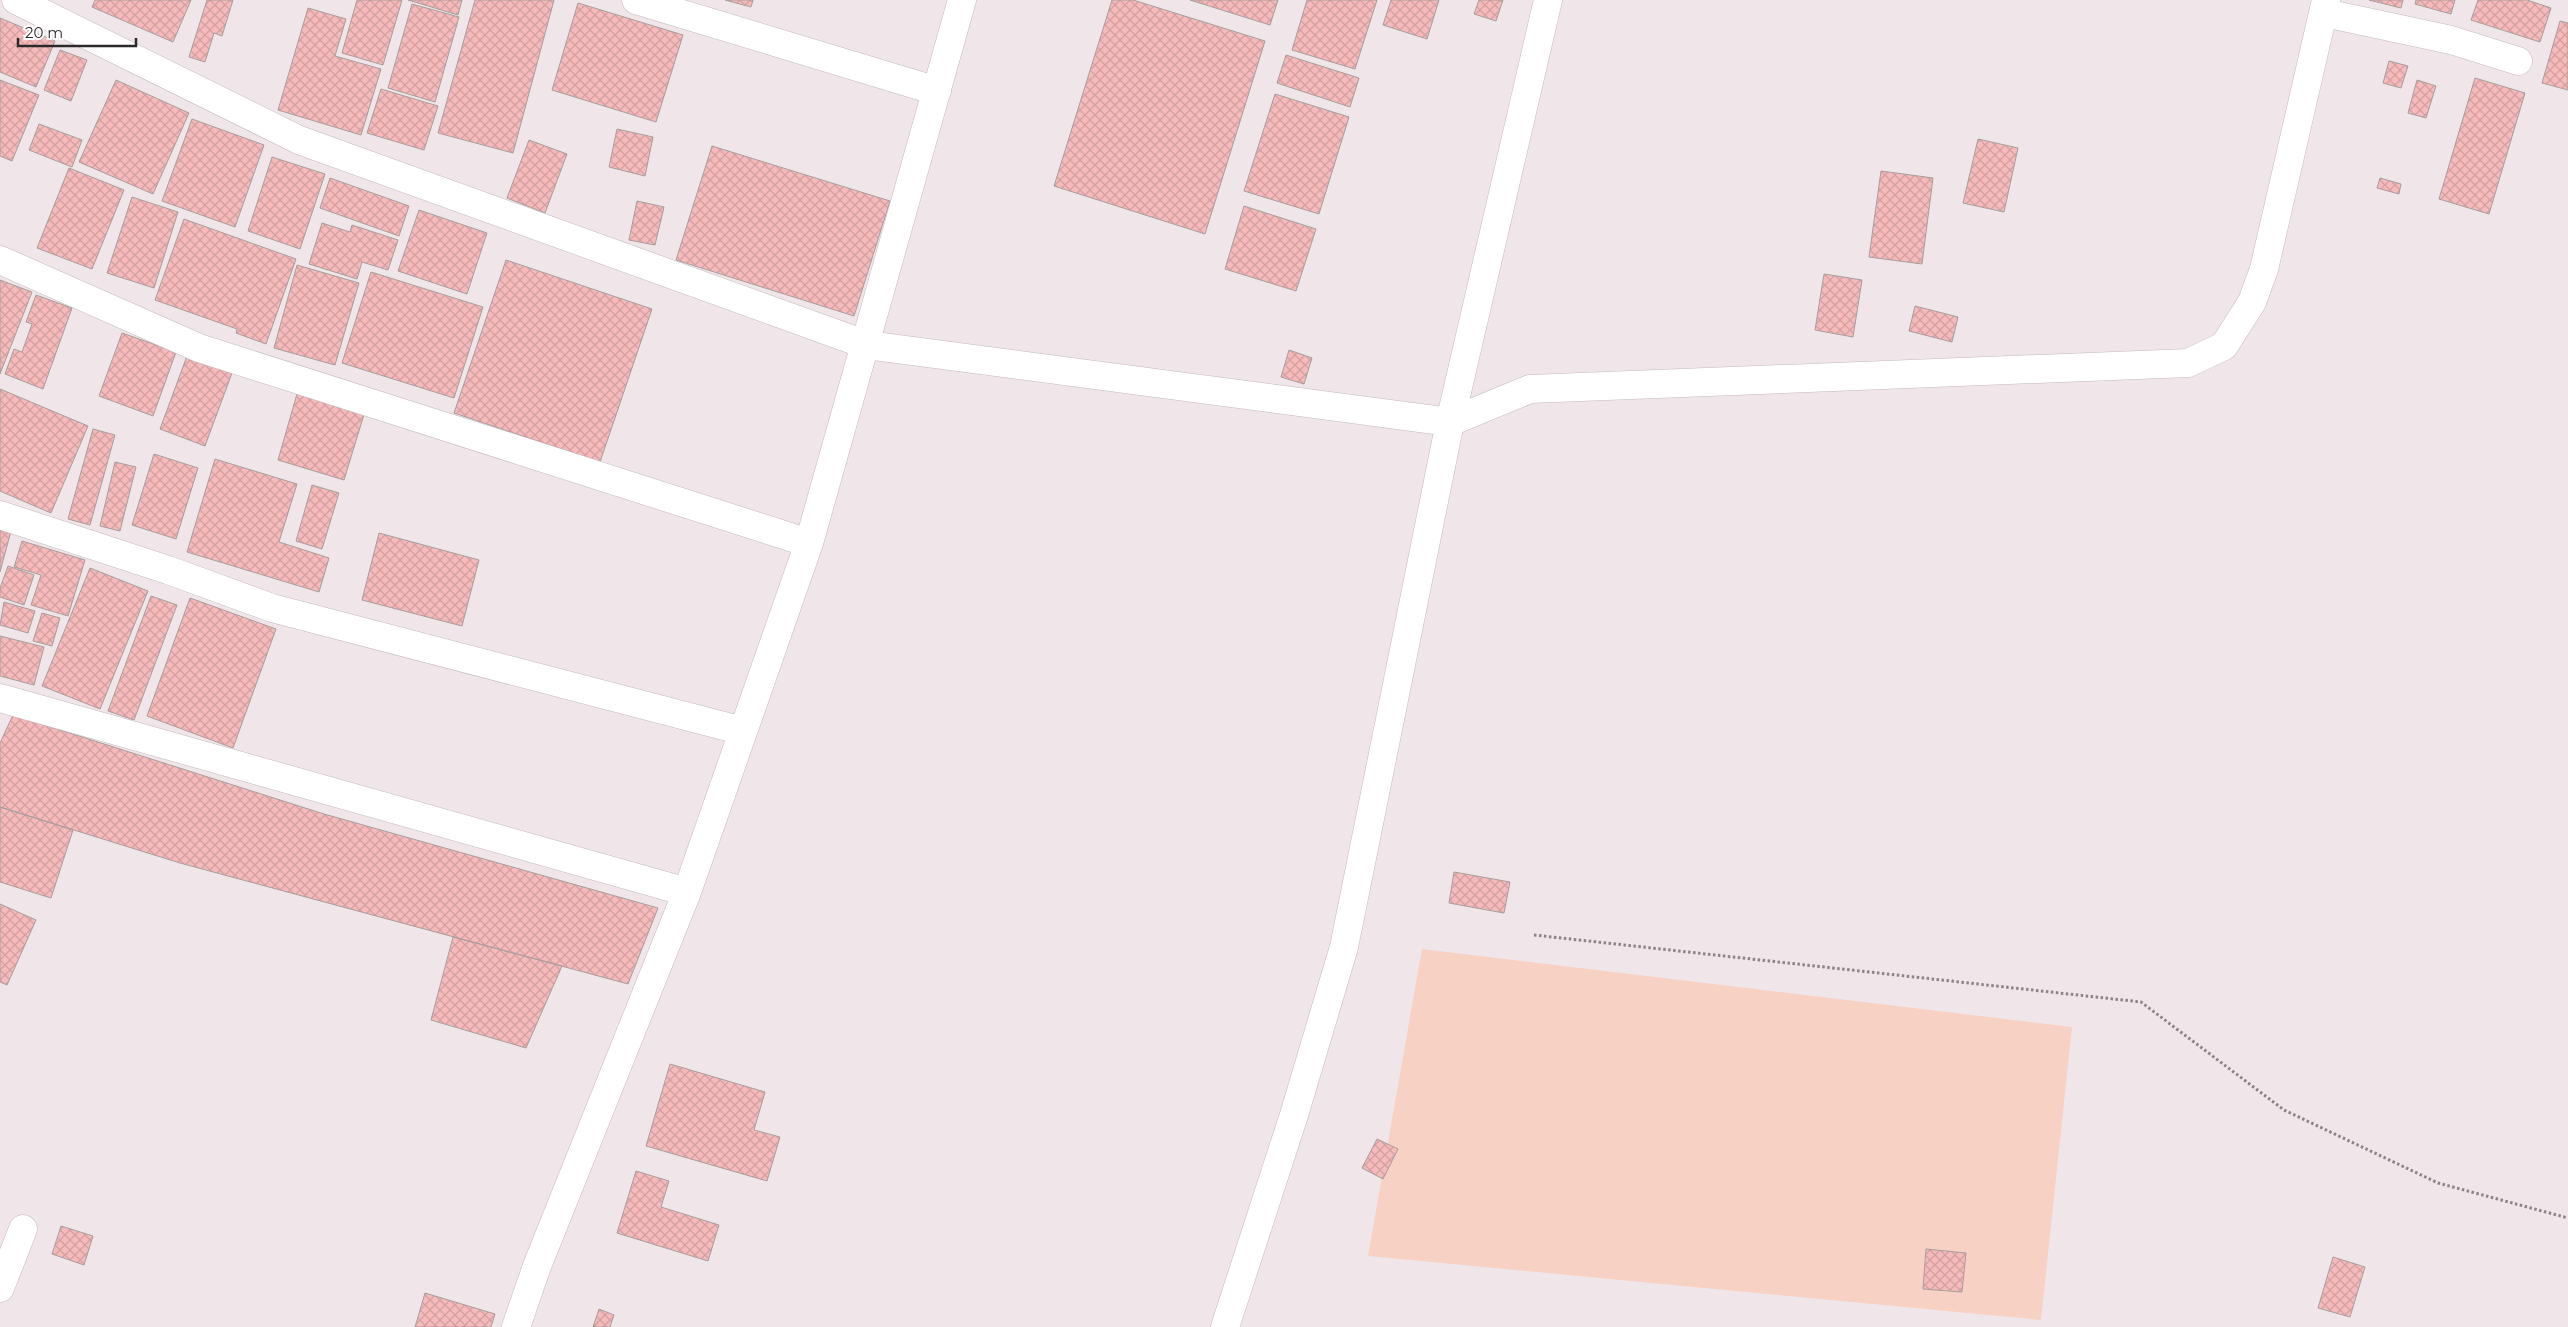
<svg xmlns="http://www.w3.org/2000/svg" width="2568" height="1327" viewBox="0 0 2568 1327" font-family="Montserrat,sans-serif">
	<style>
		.park { fill: #f7d1c3 }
		.building { fill: url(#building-cross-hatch); stroke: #a79d9d }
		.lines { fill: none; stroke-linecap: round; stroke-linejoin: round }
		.minor-casing { stroke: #c3b9bc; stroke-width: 29 }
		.path { stroke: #8b8486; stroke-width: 3; stroke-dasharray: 2.5 2.5; stroke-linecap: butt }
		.minor { stroke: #fff; stroke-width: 28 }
	</style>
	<defs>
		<pattern id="building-cross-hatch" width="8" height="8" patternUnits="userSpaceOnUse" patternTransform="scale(1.25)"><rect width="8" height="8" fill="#f6babb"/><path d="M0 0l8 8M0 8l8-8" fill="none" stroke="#d3a0a1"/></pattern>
	</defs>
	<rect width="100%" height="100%" fill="#f0e6e9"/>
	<path class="park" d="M 1422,949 L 2072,1027 L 2041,1320 L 1368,1256 Z"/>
	<path class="building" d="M 95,0 L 191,0 L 173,42 L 92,7 Z
		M 207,0 L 233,0 L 222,36 L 214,33 L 205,62 L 189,57 Z
		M 357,0 L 402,0 L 383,65 L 342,53 Z
		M 408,0 L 462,0 L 458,15 Z
		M 475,0 L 554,0 L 513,153 L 438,133 Z
		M 725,0 L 753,0 L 751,7 Z
		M 1112,0 L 1133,0 L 1265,41 L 1205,234 L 1054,186 Z
		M 1190,0 L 1278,0 L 1270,25 Z
		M 1307,0 L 1377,0 L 1355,69 L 1292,50 Z
		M 1391,0 L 1439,0 L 1427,39 L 1383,25 Z
		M 1479,0 L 1503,0 L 1496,21 L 1474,14 Z
		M 2369,0 L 2403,0 L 2401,8 Z
		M 2416,0 L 2455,0 L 2451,14 L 2415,4 Z
		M 2478,0 L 2527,0 L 2551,8 L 2540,42 L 2471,20 Z
		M 578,3 L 683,35 L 656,122 L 552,90 Z
		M 412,4 L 459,17 L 435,102 L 388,88 Z
		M 308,8 L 346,19 L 335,56 L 381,69 L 361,135 L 278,110 Z
		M 0,18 L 55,41 L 36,87 L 0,72 Z
		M 2560,21 L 2568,23 L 2568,90 L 2542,83 Z
		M 60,50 L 87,60 L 71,101 L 44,90 Z
		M 1286,55 L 1359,78 L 1350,107 L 1277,83 Z
		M 2389,61 L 2408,66 L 2401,88 L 2383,83 Z
		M 2475,78 L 2525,93 L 2489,214 L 2439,199 Z
		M 0,80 L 39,95 L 12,161 L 0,156 Z
		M 116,80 L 189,113 L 153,194 L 79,162 Z
		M 2417,80 L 2436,86 L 2426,118 L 2408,113 Z
		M 381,89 L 438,106 L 424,150 L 367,133 Z
		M 1275,94 L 1349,117 L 1319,214 L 1244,191 Z
		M 192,119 L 264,145 L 235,227 L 162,201 Z
		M 39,124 L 82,140 L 72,167 L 29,150 Z
		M 617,129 L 653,137 L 645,176 L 609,167 Z
		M 1978,139 L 2018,148 L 2004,212 L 1963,203 Z
		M 529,140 L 567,154 L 545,213 L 507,198 Z
		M 712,146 L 890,201 L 854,316 L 676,260 Z
		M 272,157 L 325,174 L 300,249 L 248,231 Z
		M 69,168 L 124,190 L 92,269 L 37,248 Z
		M 1881,171 L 1933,178 L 1922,264 L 1869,257 Z
		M 330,178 L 409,206 L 399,236 L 320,208 Z
		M 2380,178 L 2401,184 L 2399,194 L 2377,188 Z
		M 132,197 L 178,212 L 154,288 L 107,273 Z
		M 637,201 L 664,207 L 655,245 L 629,240 Z
		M 1244,206 L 1316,229 L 1296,291 L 1225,269 Z
		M 419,210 L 487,233 L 467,294 L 398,271 Z
		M 184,219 L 296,259 L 266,344 L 236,333 L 237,329 L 155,300 Z
		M 322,223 L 350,232 L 352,225 L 398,240 L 388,270 L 362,262 L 357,279 L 309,264 Z
		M 506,260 L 652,309 L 600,462 L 454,413 Z
		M 297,265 L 359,283 L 335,365 L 274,348 Z
		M 371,272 L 483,307 L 454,398 L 342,363 Z
		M 1824,274 L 1862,280 L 1853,337 L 1815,330 Z
		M 0,280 L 32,292 L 0,374 Z
		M 36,295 L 72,308 L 43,389 L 5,374 L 14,349 L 22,352 L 32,324 L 26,322 Z
		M 1915,306 L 1958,317 L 1952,342 L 1909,331 Z
		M 122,333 L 176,352 L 153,416 L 99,396 Z
		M 1289,350 L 1312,358 L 1304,384 L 1281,377 Z
		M 187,356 L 232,373 L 205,446 L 160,429 Z
		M 299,387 L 366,408 L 344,480 L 278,460 Z
		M 0,389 L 88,426 L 51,513 L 0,491 Z
		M 93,429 L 115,435 L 90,525 L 68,519 Z
		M 154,454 L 198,468 L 176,539 L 132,525 Z
		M 215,459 L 297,484 L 279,542 L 329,558 L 319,592 L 187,552 Z
		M 115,462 L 136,467 L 120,531 L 100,526 Z
		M 312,485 L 339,493 L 322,549 L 296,541 Z
		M 0,528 L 11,531 L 0,572 Z
		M 379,533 L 479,560 L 462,626 L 362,600 Z
		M 22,541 L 85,560 L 68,616 L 31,605 L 41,575 L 14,567 Z
		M 8,566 L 34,575 L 24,605 L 0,597 L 0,588 Z
		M 90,568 L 148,591 L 100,709 L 42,686 Z
		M 151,596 L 177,605 L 134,720 L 108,711 Z
		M 190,598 L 276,629 L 233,748 L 147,716 Z
		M 4,602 L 35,611 L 28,633 L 0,625 Z
		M 42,613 L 60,618 L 52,646 L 33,641 Z
		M 0,636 L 44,647 L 34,685 L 0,676 Z
		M 13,715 L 324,814 L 658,908 L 628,984 L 180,863 L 0,807 L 0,743 Z
		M 0,807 L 73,830 L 51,898 L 0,882 Z
		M 1454,872 L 1510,882 L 1504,913 L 1449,903 Z
		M 0,904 L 36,920 L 7,985 L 0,982 Z
		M 453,937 L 562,966 L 526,1048 L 431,1020 Z
		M 670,1064 L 765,1092 L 754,1130 L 780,1137 L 767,1181 L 646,1146 Z
		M 1377,1139 L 1398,1149 L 1383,1179 L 1362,1168 Z
		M 636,1171 L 669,1181 L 661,1207 L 719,1225 L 708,1261 L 617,1233 Z
		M 61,1226 L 93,1236 L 84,1265 L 52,1254 Z
		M 1926,1249 L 1966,1253 L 1962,1292 L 1923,1289 Z
		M 2333,1257 L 2365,1267 L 2350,1317 L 2318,1308 Z
		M 425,1293 L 495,1314 L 491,1327 L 415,1327 Z
		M 599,1309 L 614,1315 L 610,1327 L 593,1327 Z"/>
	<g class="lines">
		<g class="minor-casing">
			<path id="minor" d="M 16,0 L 299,140 L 867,345 L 1450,422 L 1530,389 L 2188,363 L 2224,346 L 2252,302 L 2264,269 L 2326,0
				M 636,0 L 937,91
				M 2325,13 L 2451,40 L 2518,61
				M 0,260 L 199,348 L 809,543
				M 0,515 L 168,570 L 272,608 L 743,731
				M 0,698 L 687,892
				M 0,1288 L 23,1229
				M 516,1327 L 537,1266 L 687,892 L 809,543 L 962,0
				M 1225,1327 L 1294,1115 L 1344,947 L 1450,422 L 1548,0"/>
		</g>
		<path class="path" d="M 1534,935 L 2141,1002 L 2284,1110 L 2438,1183 L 2568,1218"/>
		<use href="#minor" class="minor"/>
	</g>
	<path d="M18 38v8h118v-8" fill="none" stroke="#2d292a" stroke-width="2.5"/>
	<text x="25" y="38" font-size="15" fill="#2d292a" stroke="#ffffff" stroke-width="4" paint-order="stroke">20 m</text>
</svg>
